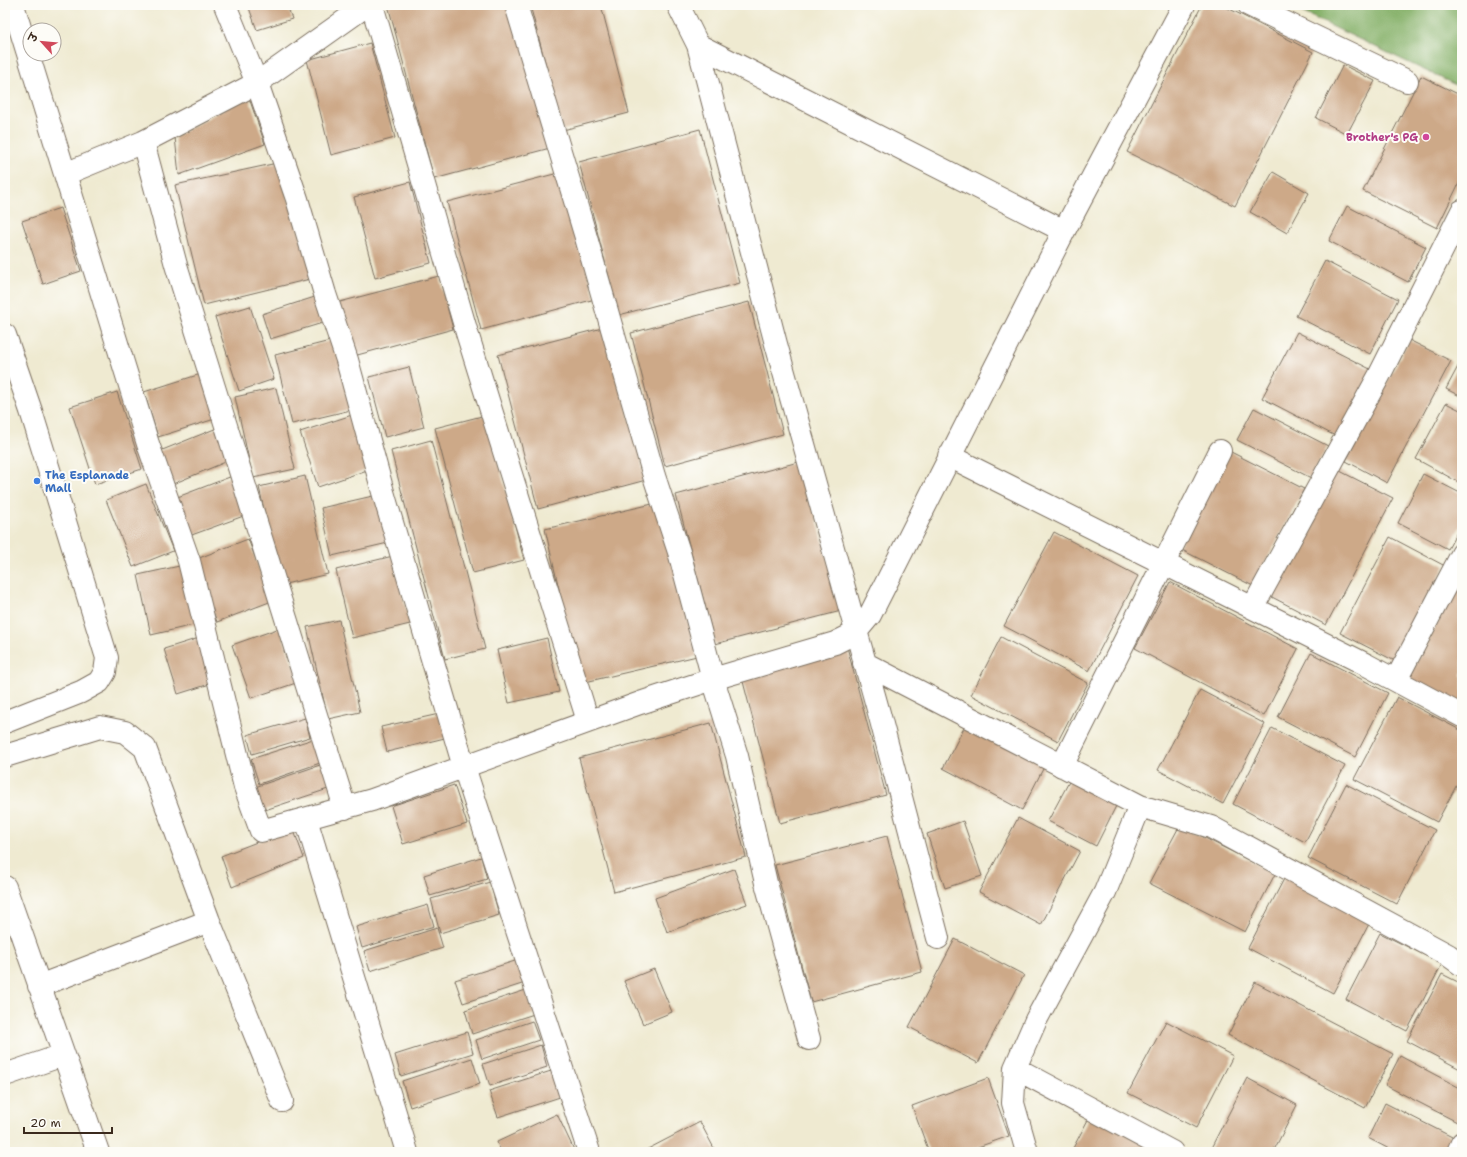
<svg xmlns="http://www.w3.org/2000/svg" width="1467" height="1157" viewBox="0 0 1467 1157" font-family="'Shantell Sans','Playpen Sans Deva',sans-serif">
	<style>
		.forest { fill: #84b068; stroke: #606d43 }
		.building { fill: #cda988 }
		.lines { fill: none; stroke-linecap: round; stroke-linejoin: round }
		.minor-casing { stroke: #7a6d5d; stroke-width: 24 }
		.minor { stroke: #fff; stroke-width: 22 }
		.hotel-dot { fill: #d1479c; stroke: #fdfcf7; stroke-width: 1.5 }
		.shop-dot { fill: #3f7fe0; stroke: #fdfcf7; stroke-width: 1.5 }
		.labels { text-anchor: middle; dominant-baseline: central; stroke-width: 4; stroke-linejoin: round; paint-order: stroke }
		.hotel-label { font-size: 11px; font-weight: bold; fill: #b23c85; stroke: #fdfcf7; text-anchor: end }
		.shop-label { font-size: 11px; font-weight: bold; fill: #366cbe; stroke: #fdfcf7; text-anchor: start }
	</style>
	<rect width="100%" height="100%" fill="#fdfcf7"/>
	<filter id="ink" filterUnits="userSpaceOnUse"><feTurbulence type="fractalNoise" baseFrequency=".025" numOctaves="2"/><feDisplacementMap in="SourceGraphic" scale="8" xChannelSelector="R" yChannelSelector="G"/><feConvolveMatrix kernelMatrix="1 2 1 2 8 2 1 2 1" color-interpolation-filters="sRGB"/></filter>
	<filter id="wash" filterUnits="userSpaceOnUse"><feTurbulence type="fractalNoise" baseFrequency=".012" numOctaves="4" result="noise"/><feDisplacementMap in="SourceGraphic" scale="16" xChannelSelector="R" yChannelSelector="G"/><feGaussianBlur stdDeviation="0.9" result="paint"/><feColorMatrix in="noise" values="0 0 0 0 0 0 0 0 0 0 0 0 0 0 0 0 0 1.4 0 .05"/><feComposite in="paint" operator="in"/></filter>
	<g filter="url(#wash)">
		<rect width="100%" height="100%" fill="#efead1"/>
		<path class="forest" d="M 1287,5 L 1462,5 L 1462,88 Z"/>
		<g id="blocks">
			<path class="building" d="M 248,5 L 287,5 L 292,19 L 257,30 Z
				M 388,5 L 513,5 L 550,148 L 434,179 Z
				M 530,5 L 601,5 L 629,113 L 563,130 Z
				M 1202,5 L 1222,5 L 1313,52 L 1235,206 L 1127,152 Z
				M 370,43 L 395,138 L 331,155 L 307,60 Z
				M 1343,65 L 1375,81 L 1347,134 L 1316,118 Z
				M 1421,76 L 1462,96 L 1462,177 L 1437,228 L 1363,191 Z
				M 248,95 L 265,144 L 179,175 L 175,137 Z
				M 700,129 L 740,283 L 619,315 L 579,162 Z
				M 277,163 L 314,278 L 204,305 L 175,185 Z
				M 562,172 L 595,299 L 481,330 L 447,202 Z
				M 1273,172 L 1309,193 L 1287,233 L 1250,212 Z
				M 410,182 L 431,263 L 375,278 L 354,197 Z
				M 1347,206 L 1426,247 L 1408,282 L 1329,241 Z
				M 60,208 L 81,271 L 43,284 L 22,221 Z
				M 1325,261 L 1398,299 L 1370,354 L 1296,316 Z
				M 439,276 L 453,329 L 350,357 L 336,303 Z
				M 321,295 L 329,321 L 270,339 L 262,314 Z
				M 749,302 L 783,434 L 665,466 L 631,333 Z
				M 250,306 L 274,379 L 239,391 L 215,317 Z
				M 606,327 L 646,480 L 538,509 L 498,355 Z
				M 1297,332 L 1376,372 L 1341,439 L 1262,398 Z
				M 338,339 L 355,409 L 292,424 L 275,355 Z
				M 1409,340 L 1451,361 L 1387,483 L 1346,461 Z
				M 1462,359 L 1462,397 L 1446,389 Z
				M 409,367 L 424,427 L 385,437 L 369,377 Z
				M 207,372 L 221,417 L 158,437 L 144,392 Z
				M 276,388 L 295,469 L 253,478 L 235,397 Z
				M 117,392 L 142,469 L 95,484 L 70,407 Z
				M 1446,403 L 1462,411 L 1462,484 L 1416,459 Z
				M 1254,408 L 1328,446 L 1311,478 L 1237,440 Z
				M 355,414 L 373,468 L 318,487 L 300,432 Z
				M 486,415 L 524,560 L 473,573 L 435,428 Z
				M 222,426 L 235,458 L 168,486 L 155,453 Z
				M 431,440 L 485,649 L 445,659 L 391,451 Z
				M 1229,451 L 1304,489 L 1253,586 L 1178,548 Z
				M 802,461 L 841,611 L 715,644 L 676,495 Z
				M 1336,469 L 1393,498 L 1326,625 L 1270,596 Z
				M 1423,474 L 1462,494 L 1462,523 L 1448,549 L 1398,523 Z
				M 235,475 L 249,514 L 189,536 L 175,498 Z
				M 305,476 L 328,574 L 281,585 L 259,487 Z
				M 146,484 L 173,551 L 133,567 L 106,500 Z
				M 377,495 L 388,543 L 332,556 L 321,508 Z
				M 661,502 L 697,656 L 581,683 L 545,529 Z
				M 1054,532 L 1138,576 L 1089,671 L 1004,626 Z
				M 1390,537 L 1445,566 L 1395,661 L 1340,633 Z
				M 248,539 L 272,601 L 217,622 L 194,560 Z
				M 393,556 L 410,624 L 352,638 L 336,570 Z
				M 184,565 L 198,624 L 151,635 L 138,575 Z
				M 1462,575 L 1462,709 L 1407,680 Z
				M 1170,582 L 1298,649 L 1264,716 L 1135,648 Z
				M 339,620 L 360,712 L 328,719 L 307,627 Z
				M 280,628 L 299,682 L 251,698 L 232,645 Z
				M 1001,637 L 1088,683 L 1058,741 L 971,695 Z
				M 199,638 L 213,683 L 178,694 L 164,649 Z
				M 547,638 L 559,692 L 509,703 L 497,650 Z
				M 847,647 L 886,795 L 780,823 L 741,674 Z
				M 1311,653 L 1388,693 L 1355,757 L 1278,717 Z
				M 1200,690 L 1265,724 L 1223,804 L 1158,770 Z
				M 1397,697 L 1462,731 L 1462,775 L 1437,822 L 1354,779 Z
				M 448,712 L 453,736 L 387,752 L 381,727 Z
				M 305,718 L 310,737 L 252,754 L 247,735 Z
				M 711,723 L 746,857 L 614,892 L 579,758 Z
				M 966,724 L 1045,765 L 1022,810 L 943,768 Z
				M 1272,728 L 1345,766 L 1305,842 L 1233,804 Z
				M 313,739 L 320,763 L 259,784 L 251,759 Z
				M 323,764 L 331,788 L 262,811 L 255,787 Z
				M 1070,780 L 1117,804 L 1096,846 L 1048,821 Z
				M 1346,784 L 1435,830 L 1397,904 L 1308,858 Z
				M 454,785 L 467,824 L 403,844 L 391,806 Z
				M 1018,818 L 1080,851 L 1041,925 L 979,892 Z
				M 963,821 L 982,876 L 945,888 L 927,834 Z
				M 1180,825 L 1275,874 L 1245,932 L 1149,883 Z
				M 293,828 L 304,858 L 232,887 L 221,856 Z
				M 887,836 L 922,972 L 811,1002 L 775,865 Z
				M 481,857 L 487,879 L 430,896 L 424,875 Z
				M 734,869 L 747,904 L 667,932 L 655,898 Z
				M 1285,877 L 1370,922 L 1333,993 L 1248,948 Z
				M 490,882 L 499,915 L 440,933 L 431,899 Z
				M 428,905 L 434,926 L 362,948 L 356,927 Z
				M 437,928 L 443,948 L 370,971 L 364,951 Z
				M 1380,933 L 1442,964 L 1407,1031 L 1346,999 Z
				M 955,939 L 1024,975 L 978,1063 L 909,1027 Z
				M 518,960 L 525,983 L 463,1003 L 455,980 Z
				M 654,969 L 672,1012 L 643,1024 L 624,981 Z
				M 1442,974 L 1462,984 L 1462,1070 L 1407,1041 Z
				M 1255,982 L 1393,1054 L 1365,1108 L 1228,1035 Z
				M 526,990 L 534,1014 L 472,1034 L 465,1010 Z
				M 532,1021 L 539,1040 L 482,1059 L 476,1040 Z
				M 1166,1021 L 1233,1056 L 1196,1128 L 1128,1093 Z
				M 467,1032 L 473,1053 L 401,1076 L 395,1055 Z
				M 541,1045 L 547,1067 L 490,1086 L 483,1064 Z
				M 1400,1056 L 1462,1089 L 1462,1112 L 1457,1122 L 1385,1085 Z
				M 472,1058 L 480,1084 L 410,1107 L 402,1081 Z
				M 551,1071 L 560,1097 L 498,1117 L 489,1091 Z
				M 988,1078 L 1009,1136 L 964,1152 L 929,1152 L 912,1106 Z
				M 1247,1078 L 1297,1105 L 1273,1152 L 1214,1152 L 1210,1150 Z
				M 1385,1103 L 1454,1138 L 1447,1152 L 1395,1152 L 1368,1138 Z
				M 557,1114 L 575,1152 L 501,1152 L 497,1142 Z
				M 1091,1114 L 1164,1152 L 1071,1152 Z
				M 700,1122 L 716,1152 L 642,1152 Z"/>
		</g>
	</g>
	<g filter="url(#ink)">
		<use href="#blocks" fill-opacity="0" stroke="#7a6d5d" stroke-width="1"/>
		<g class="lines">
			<g class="minor-casing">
				<path id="minor" d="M 13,5 L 148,444 L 189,561 L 245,787 L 261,831 L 372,800 L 640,703 L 713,679 L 835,643 L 855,633 L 870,615 L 1064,231 L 1184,5
					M 225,5 L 257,83 L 297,199 L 325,294 L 347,360 L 383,492 L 464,767 L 589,1152
					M 372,5 L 467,333 L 588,721
					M 516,5 L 585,234 L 654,476 L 679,552 L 713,679 L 737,756 L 766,883 L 809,1039
					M 678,5 L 698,45 L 776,344 L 879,713 L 938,938
					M 1249,5 L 1407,81
					M 698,45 L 1064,231
					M 143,142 L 176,265 L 345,808
					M 65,174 L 143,142 L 257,83 L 367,5
					M 5,335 L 31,411 L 107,658 L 105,672 L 99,682 L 81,692 L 5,722
					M 949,456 L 1365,664 L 1462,716
					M 1253,607 L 1379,376 L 1462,211
					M 864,663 L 1140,806 L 1211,827 L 1448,955 L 1462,965
					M 1396,680 L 1462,554
					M 5,756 L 100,727 L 125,732 L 145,748 L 209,921 L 282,1101
					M 1062,766 L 1220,451
					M 306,819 L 407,1152
					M 5,887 L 98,1152
					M 39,986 L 209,921
					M 1015,1068 L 1172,1152
					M 5,1075 L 63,1055
					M 1027,1152 L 1013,1103 L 1015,1068 L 1036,1020 L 1105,892 L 1140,806
					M 1458,1152 L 1462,1143"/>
			</g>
			<use href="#minor" class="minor"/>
		</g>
	</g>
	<circle class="hotel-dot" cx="1426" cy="137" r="4"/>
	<circle class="shop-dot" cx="37" cy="481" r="4"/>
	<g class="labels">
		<g class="hotel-label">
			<text x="1418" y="137">Brother's PG</text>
		</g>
		<g class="shop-label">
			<text x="45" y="475">The Esplanade<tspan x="45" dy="13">Mall</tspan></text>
		</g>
	</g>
	<rect width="1467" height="1157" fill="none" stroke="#fdfcf7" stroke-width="20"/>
	<g transform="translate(42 42) rotate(297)"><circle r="19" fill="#fdfcf7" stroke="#afa8a0"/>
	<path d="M0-3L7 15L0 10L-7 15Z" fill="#d1495b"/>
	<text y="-6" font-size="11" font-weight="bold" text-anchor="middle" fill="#3b2a1e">उ</text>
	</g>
	<path d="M24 1127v6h88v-6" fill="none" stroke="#3b2a1e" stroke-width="2"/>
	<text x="30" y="1127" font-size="12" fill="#3b2a1e" stroke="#fdfcf7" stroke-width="3" paint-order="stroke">20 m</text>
</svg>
